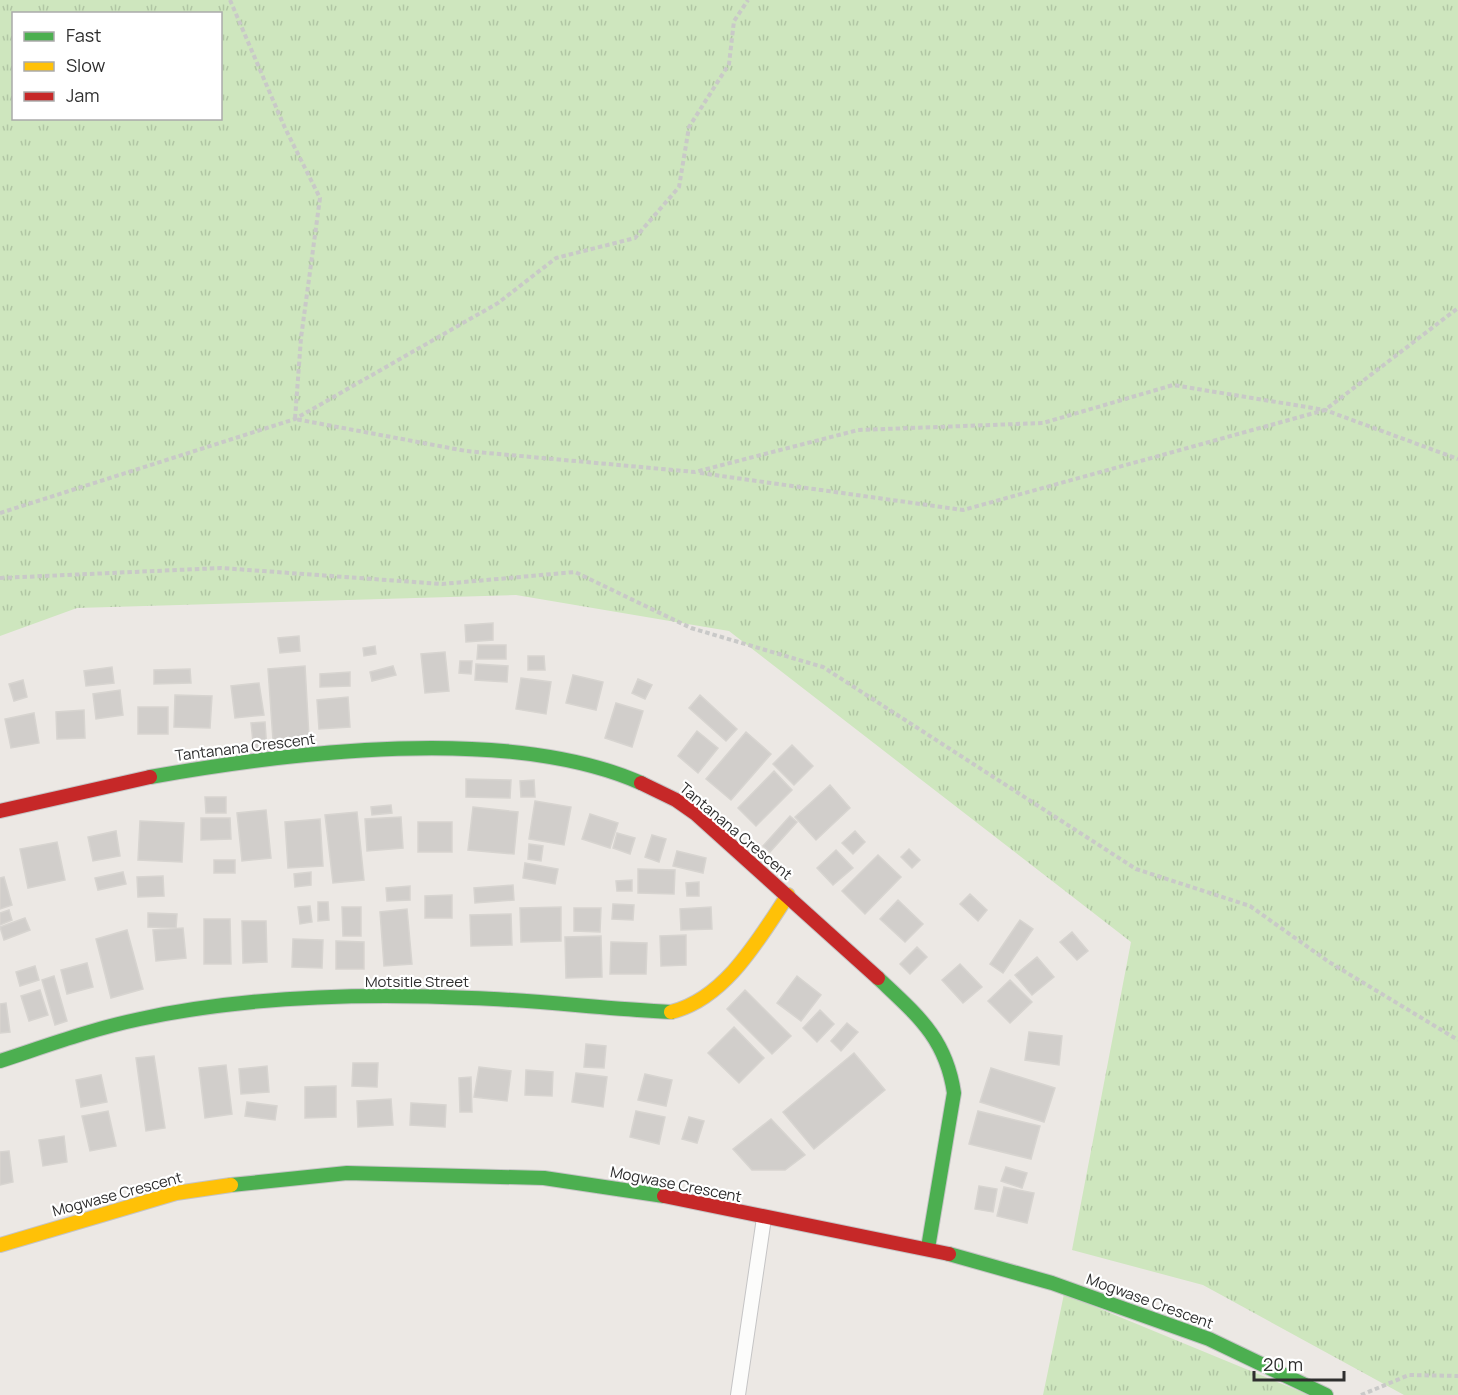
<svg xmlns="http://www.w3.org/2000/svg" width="1458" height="1395" viewBox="0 0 1458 1395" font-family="Manrope,sans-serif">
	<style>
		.grass { fill: url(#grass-tufts); fill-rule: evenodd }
		.building { fill: #d1cecb; stroke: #d7d4d0; stroke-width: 1.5 }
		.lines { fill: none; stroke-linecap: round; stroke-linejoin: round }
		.lane-casing { stroke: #c5c4c5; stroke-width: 16 }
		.fast-casing { stroke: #c5c4c5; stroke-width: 16 }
		.slow-casing { stroke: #c5c4c5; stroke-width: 16 }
		.jam-casing { stroke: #c5c4c5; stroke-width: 16 }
		.path { stroke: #c9c9c8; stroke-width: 4; stroke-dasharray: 4.5 3; stroke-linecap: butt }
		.lane { stroke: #fcfcfb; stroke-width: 14 }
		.fast { stroke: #4caf50; stroke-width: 14 }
		.slow { stroke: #ffc107; stroke-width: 14 }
		.jam { stroke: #c62828; stroke-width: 14 }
		.labels { text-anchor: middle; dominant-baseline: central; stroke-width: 4.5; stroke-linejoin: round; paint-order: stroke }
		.street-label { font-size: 15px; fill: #2e2e2e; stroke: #fff }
	</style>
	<defs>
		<pattern id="grass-tufts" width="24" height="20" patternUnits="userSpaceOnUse" patternTransform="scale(1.5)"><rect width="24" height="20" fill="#cee6be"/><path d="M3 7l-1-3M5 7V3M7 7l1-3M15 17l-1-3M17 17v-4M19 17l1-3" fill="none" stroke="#b1c6a4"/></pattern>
	</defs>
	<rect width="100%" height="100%" fill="#ece8e4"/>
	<path class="grass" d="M 0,0 L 1458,0 L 1458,1395 L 1404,1395 L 1203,1285 L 1072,1250 L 1131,942 L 729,631 L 516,595 L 77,608 L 0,636 ZM 14,14 L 220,14 L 220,118 L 14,118 Z
		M 1064,1294 L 1309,1395 L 1043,1395 Z"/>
	<path class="building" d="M 493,623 L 493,640 L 466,642 L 465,625 Z
		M 299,636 L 300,651 L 280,653 L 278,638 Z
		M 478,645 L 506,645 L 506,659 L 477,659 Z
		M 375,646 L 376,654 L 364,656 L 363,648 Z
		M 445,652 L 449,691 L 425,693 L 421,654 Z
		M 528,656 L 544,656 L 545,670 L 528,670 Z
		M 460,661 L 472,661 L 471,674 L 459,673 Z
		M 476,664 L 508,666 L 507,682 L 475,680 Z
		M 305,666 L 309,737 L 273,740 L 268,669 Z
		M 393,666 L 396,675 L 372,681 L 370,672 Z
		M 112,667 L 114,683 L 86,686 L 84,671 Z
		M 190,669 L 191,683 L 154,684 L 154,670 Z
		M 350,672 L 350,686 L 320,687 L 320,674 Z
		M 573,675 L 603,682 L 596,710 L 566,703 Z
		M 521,678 L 551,682 L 546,714 L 516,709 Z
		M 638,679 L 652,685 L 645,699 L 632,693 Z
		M 23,680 L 27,697 L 14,701 L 9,684 Z
		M 259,683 L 264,715 L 235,718 L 231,686 Z
		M 120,690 L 123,715 L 96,719 L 93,694 Z
		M 175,695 L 212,696 L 210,728 L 174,727 Z
		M 700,695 L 737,729 L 726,741 L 689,708 Z
		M 348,697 L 350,727 L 319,729 L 317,700 Z
		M 616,703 L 643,711 L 632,747 L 605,738 Z
		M 138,707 L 168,707 L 168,734 L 138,734 Z
		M 84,710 L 85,738 L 57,739 L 56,712 Z
		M 34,713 L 39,743 L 11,748 L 5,719 Z
		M 265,722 L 267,751 L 254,752 L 251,723 Z
		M 697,731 L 718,748 L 698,773 L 678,756 Z
		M 746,732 L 771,754 L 731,800 L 706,779 Z
		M 792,745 L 813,766 L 794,785 L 773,764 Z
		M 774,771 L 792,790 L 756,826 L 738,808 Z
		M 466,779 L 511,780 L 510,798 L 466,797 Z
		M 534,780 L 535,797 L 521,797 L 520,781 Z
		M 830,785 L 850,808 L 816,840 L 795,817 Z
		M 205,797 L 226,797 L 226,813 L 206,813 Z
		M 535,801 L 571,807 L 564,845 L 529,839 Z
		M 391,805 L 392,813 L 372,815 L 371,807 Z
		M 473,807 L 518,812 L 514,854 L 468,850 Z
		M 266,810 L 271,858 L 242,861 L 237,813 Z
		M 357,812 L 364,880 L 333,883 L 325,815 Z
		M 590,814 L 618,823 L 610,848 L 582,839 Z
		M 790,816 L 797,822 L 770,852 L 763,846 Z
		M 401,817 L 403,848 L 367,851 L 365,819 Z
		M 201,818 L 230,818 L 231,839 L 201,840 Z
		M 320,819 L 323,866 L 288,868 L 285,822 Z
		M 140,821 L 184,823 L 182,862 L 138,860 Z
		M 418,822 L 452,822 L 452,852 L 418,852 Z
		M 116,831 L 120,856 L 93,861 L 88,837 Z
		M 855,831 L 865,842 L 853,854 L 842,843 Z
		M 617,833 L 635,838 L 630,854 L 613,848 Z
		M 652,835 L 666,839 L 659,862 L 645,857 Z
		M 57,842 L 65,880 L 28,888 L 20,849 Z
		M 529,844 L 543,846 L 541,861 L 528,859 Z
		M 909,849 L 920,860 L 912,868 L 901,857 Z
		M 836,850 L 853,868 L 833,885 L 817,868 Z
		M 677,851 L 706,858 L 703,873 L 673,866 Z
		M 878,855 L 901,877 L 865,914 L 842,891 Z
		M 214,860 L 235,860 L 235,873 L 214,873 Z
		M 525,863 L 558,869 L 555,884 L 523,878 Z
		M 638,869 L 675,870 L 674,894 L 638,893 Z
		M 123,872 L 126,884 L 98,890 L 95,878 Z
		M 311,872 L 311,885 L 295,887 L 294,874 Z
		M 163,876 L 164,896 L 138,897 L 137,877 Z
		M 4,877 L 12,905 L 0,909 L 0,878 Z
		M 632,880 L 632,891 L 617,891 L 616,881 Z
		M 699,882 L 699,896 L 687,896 L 686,883 Z
		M 513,885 L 514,900 L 475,903 L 474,888 Z
		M 410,886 L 410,900 L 387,901 L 386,888 Z
		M 970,894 L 987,910 L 978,921 L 960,904 Z
		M 452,895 L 452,918 L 425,918 L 425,896 Z
		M 898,900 L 923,924 L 905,942 L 880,919 Z
		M 318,902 L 328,902 L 329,920 L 318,921 Z
		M 613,904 L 634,905 L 633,920 L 612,919 Z
		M 310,906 L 312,922 L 300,924 L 298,907 Z
		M 342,907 L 361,907 L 361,936 L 343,936 Z
		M 561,907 L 561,941 L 521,942 L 520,908 Z
		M 711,907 L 712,929 L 681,930 L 680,909 Z
		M 574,908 L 601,908 L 600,932 L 574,931 Z
		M 407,909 L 412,964 L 384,966 L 380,912 Z
		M 9,910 L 12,920 L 0,925 L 0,913 Z
		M 148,913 L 177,914 L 176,928 L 148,927 Z
		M 511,914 L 512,945 L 471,946 L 470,915 Z
		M 25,918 L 30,930 L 4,940 L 0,927 Z
		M 204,919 L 230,919 L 231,964 L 204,964 Z
		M 1020,920 L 1033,929 L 1003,973 L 990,964 Z
		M 242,921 L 266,921 L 267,962 L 243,963 Z
		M 183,928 L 186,958 L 156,961 L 153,930 Z
		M 127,930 L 143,989 L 111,998 L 96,939 Z
		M 1072,932 L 1088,951 L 1077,960 L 1060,942 Z
		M 686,935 L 686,965 L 661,966 L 660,936 Z
		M 601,936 L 602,977 L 566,978 L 565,937 Z
		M 293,939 L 323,940 L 322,968 L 292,967 Z
		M 336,941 L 364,942 L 364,969 L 336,969 Z
		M 611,942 L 647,943 L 646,974 L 610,974 Z
		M 917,947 L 927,957 L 910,974 L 900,964 Z
		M 1037,957 L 1054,977 L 1032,995 L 1015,975 Z
		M 87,963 L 93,987 L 67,994 L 61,970 Z
		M 960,964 L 982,987 L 963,1003 L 942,980 Z
		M 35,966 L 39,980 L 20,986 L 16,972 Z
		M 54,976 L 67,1021 L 55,1025 L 42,980 Z
		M 797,976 L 821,995 L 801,1021 L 777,1003 Z
		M 1010,980 L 1032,1002 L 1010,1023 L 988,1001 Z
		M 40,990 L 48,1015 L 29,1021 L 21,996 Z
		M 745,990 L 791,1036 L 772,1054 L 727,1009 Z
		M 6,1003 L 10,1032 L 0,1033 L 0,1004 Z
		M 820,1010 L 834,1024 L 817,1042 L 803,1028 Z
		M 847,1023 L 858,1032 L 841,1051 L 831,1041 Z
		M 734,1027 L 764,1058 L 739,1083 L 708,1053 Z
		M 1029,1032 L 1062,1036 L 1059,1065 L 1025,1060 Z
		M 586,1044 L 606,1046 L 604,1068 L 584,1067 Z
		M 854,1053 L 885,1090 L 814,1149 L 783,1112 Z
		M 154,1056 L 165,1128 L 146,1131 L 136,1058 Z
		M 353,1063 L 378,1063 L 377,1087 L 352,1086 Z
		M 226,1065 L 232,1114 L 205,1118 L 199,1068 Z
		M 267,1066 L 269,1092 L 241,1094 L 239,1069 Z
		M 479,1067 L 511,1071 L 507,1101 L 474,1097 Z
		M 991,1068 L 1055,1088 L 1044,1122 L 980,1102 Z
		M 526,1070 L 553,1072 L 552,1096 L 525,1095 Z
		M 576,1073 L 607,1077 L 603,1107 L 572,1102 Z
		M 645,1074 L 672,1080 L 666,1106 L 638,1100 Z
		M 101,1075 L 107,1102 L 81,1107 L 76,1080 Z
		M 471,1077 L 472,1112 L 460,1112 L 459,1078 Z
		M 336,1086 L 336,1117 L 305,1118 L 305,1087 Z
		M 391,1099 L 393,1125 L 358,1127 L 357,1101 Z
		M 247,1102 L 277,1106 L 275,1120 L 245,1116 Z
		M 411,1103 L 446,1105 L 445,1127 L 410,1125 Z
		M 108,1111 L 116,1146 L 90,1151 L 82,1116 Z
		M 636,1111 L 665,1117 L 659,1144 L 630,1137 Z
		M 978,1111 L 1040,1126 L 1031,1159 L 969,1144 Z
		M 689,1117 L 704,1121 L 697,1143 L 682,1139 Z
		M 771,1119 L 805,1155 L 785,1170 L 752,1170 L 733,1149 Z
		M 64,1136 L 67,1162 L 43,1166 L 39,1140 Z
		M 9,1151 L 13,1182 L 0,1185 L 0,1152 Z
		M 1006,1167 L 1027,1173 L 1022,1188 L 1001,1181 Z
		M 979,1186 L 997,1189 L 993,1212 L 975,1209 Z
		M 1004,1187 L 1034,1193 L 1027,1223 L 997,1216 Z"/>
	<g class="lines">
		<g class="lane-casing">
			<path id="lane" d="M 738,1395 L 764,1218"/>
		</g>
		<g class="fast-casing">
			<path id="fast" d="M 150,777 C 291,752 508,724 641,783
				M 878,978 C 917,1015 946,1038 954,1093 L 928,1248
				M 0,1061 C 46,1046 92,1029 140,1019 C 247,996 362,993 471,998 C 538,1000 604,1009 671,1012
				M 231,1185 L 347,1173 L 544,1178 L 664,1196
				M 949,1254 L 1052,1283 L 1209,1339 L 1326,1395"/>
		</g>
		<g class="slow-casing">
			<path id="slow" d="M 671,1012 C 725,999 759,939 788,895
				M 0,1245 L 176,1193 L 231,1185"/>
		</g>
		<g class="jam-casing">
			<path id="jam" d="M 641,783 L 676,800 L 696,814 L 878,978
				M 0,811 L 150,777
				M 664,1196 L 949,1254"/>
		</g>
		<path class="path" d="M 230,0 L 285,128 L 320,198 L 301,338 L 295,419 L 466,451 L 695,472 L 858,430 L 1043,423 L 1173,385 L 1325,410 L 1458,459
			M 700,473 L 963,510 L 1325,410 L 1458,308
			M 0,513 L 295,419 L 498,303 L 556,258 L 635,238 L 679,187 L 689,127 L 729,64 L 734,21 L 748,0
			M 0,578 L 221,568 L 442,584 L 575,572 L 691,628 L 823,667 L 1136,869 L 1250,906 L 1329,962 L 1458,1040
			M 1361,1395 L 1409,1375 L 1458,1376"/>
		<use href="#lane" class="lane"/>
		<use href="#fast" class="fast"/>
		<use href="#slow" class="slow"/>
		<use href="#jam" class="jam"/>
	</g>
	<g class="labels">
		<g class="street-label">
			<text transform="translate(245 747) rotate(-7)">Tantanana Crescent</text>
			<text transform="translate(736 831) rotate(40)">Tantanana Crescent</text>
			<text x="417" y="981">Motsitle Street</text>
			<text transform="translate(676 1184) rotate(11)">Mogwase Crescent</text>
			<text transform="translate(117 1194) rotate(-15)">Mogwase Crescent</text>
			<text transform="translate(1150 1301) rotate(20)">Mogwase Crescent</text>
		</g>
	</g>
	<rect x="12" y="12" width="210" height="108" fill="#ffffff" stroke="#ababab" stroke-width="1.5"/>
	<rect x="24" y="32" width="30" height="9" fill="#4caf50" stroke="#ababab" stroke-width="1.5"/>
	<text x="66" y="42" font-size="18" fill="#2e2e2e">Fast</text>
	<rect x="24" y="62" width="30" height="9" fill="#ffc107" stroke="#ababab" stroke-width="1.5"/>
	<text x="66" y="72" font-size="18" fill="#2e2e2e">Slow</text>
	<rect x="24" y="92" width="30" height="9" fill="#c62828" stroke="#ababab" stroke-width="1.5"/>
	<text x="66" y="102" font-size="18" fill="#2e2e2e">Jam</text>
	<path d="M1254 1371v9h90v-9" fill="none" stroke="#2e2e2e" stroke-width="3"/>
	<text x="1263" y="1371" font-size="18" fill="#2e2e2e" stroke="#ffffff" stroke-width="4.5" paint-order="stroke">20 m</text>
</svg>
